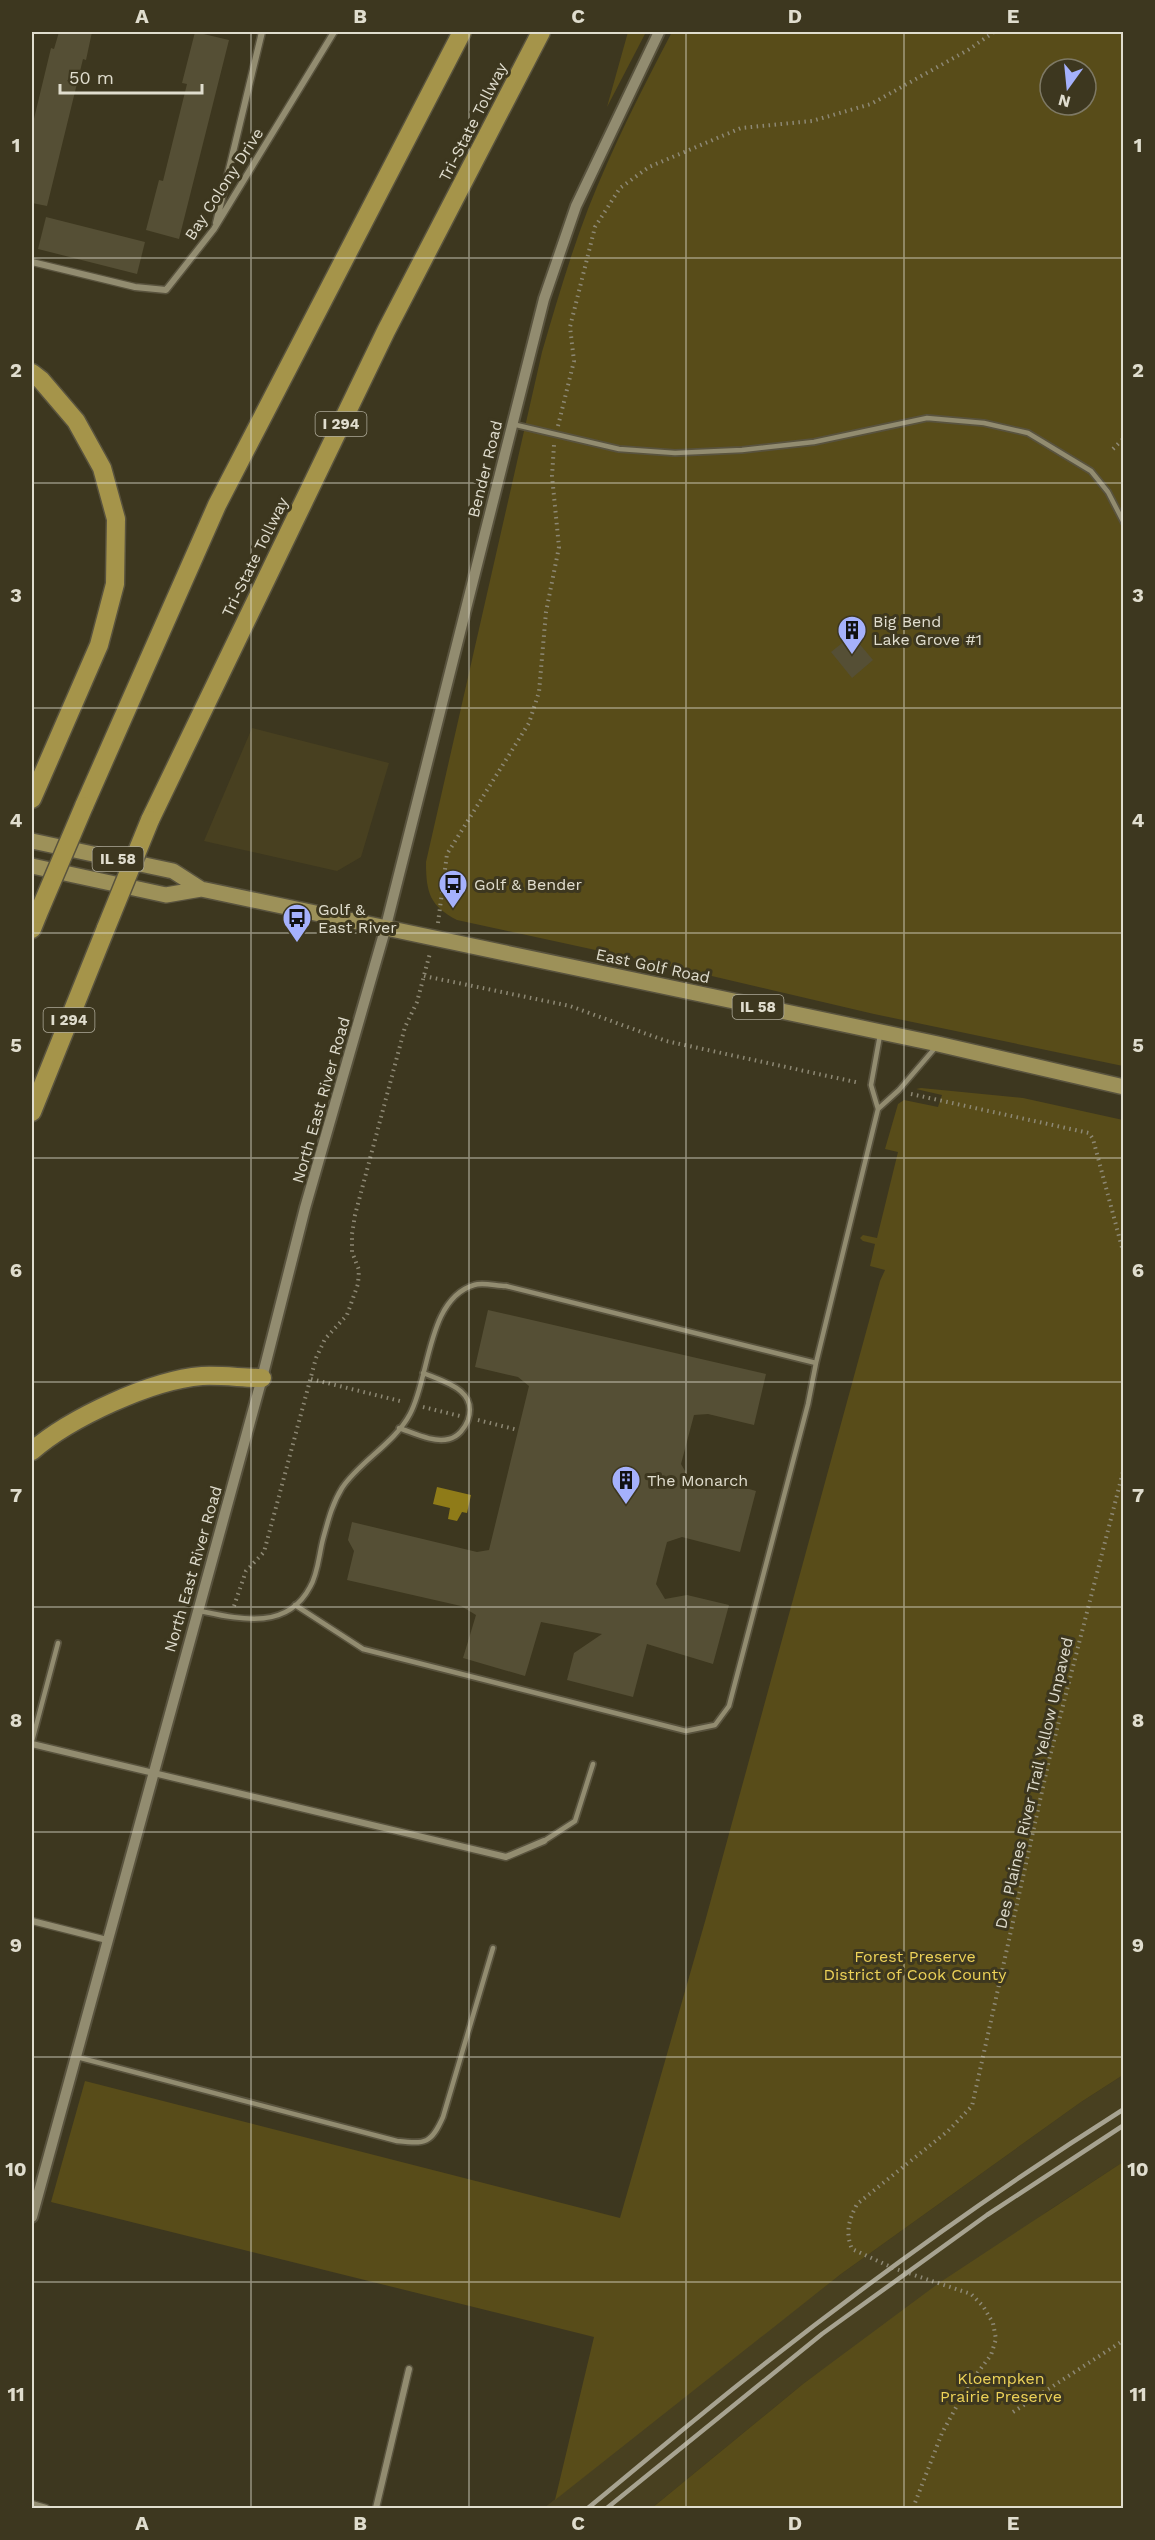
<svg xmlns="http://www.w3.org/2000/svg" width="1155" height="2540" viewBox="0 0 1155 2540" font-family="'Work Sans',sans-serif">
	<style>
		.built { fill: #484020 }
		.green { fill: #584c19; fill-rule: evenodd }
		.water { fill: #8f7b18 }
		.building { fill: #554f35 }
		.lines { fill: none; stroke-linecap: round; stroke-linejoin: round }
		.service-casing { stroke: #59533e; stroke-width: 8 }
		.minor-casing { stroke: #59533e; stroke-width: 9 }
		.tertiary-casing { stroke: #59533e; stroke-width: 14 }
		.primary-casing { stroke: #59533e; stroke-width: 18 }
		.motorway-casing { stroke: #59533e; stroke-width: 21 }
		.path { stroke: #8d8874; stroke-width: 4; stroke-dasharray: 1.5 4.5; stroke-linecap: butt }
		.service { stroke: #928c70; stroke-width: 4.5 }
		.minor { stroke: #928c70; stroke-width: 6 }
		.tertiary { stroke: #928c70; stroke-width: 10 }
		.primary { stroke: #9d9159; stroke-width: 15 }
		.motorway { stroke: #a5944a; stroke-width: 18 }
		.rail { stroke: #a7a391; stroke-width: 4.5 }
		.motorway-bridge-casing { stroke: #59533e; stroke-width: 21; stroke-linecap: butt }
		.motorway-bridge { stroke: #a5944a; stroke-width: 18 }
		.grid { fill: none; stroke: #e0ddce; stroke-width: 1.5; stroke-opacity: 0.55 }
		.labels { text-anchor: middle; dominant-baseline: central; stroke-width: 6; stroke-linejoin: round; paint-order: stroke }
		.shield { fill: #3d371f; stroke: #afab9a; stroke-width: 1.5 }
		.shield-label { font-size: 15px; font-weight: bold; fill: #e0ddce }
		.street-label { font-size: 16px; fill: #e0ddce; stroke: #3d371f }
		.poi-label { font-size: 16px; fill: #e0ddce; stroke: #3d371f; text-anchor: start }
		.park-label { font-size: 16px; fill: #edd258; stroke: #3d371f }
		.neatline { fill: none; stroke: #e0ddce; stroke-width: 2 }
		.grid-label { font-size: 20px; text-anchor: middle; font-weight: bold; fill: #e0ddce }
	</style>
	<rect width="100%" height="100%" fill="#3d371f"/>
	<path class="built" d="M 252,728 L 389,763 L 361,857 L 337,871 L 204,841 Z
		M 1123,2075 L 1123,2162 L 1051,2209 L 803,2384 L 652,2508 L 544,2508 L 722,2366 L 841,2274 L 1081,2102 Z"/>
	<path class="green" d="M 628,32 L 646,32 L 607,107 Z
		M 672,32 L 1123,32 L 1123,1066 L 874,1014 L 669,966 L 457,920 C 430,906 426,893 426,862 L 542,352 C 556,304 570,256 588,209 C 612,148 642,89 672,32 ZM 1050,69 L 1086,69 L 1086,105 L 1050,105 Z
		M 921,1088 L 1023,1098 L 1123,1120 L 1123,2075 L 1081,2102 L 841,2274 L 555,2500 L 594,2337 L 51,2202 L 85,2081 L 620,2218 L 706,1918 L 880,1281 L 885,1270 L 870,1266 L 875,1244 L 863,1241 L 860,1238 L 863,1235 L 877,1238 L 898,1152 L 885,1149 L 898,1104 L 904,1100 L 938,1107 L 942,1095 L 916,1089 Z
		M 1123,2162 L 1123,2508 L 652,2508 L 803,2384 L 939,2283 Z"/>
	<path class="water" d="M 437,1487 L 471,1495 L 467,1513 L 462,1512 L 457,1521 L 448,1519 L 450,1508 L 433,1504 Z"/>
	<path class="building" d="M 59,32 L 92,32 L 86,60 L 83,59 L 47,206 L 32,203 L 32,127 L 51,48 L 54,49 Z
		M 195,32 L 229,40 L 179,239 L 146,230 L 159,180 L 163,181 L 187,84 L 182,83 Z
		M 46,217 L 145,242 L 137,274 L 38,249 Z
		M 852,635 L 873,660 L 852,678 L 831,652 Z
		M 488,1310 L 766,1374 L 754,1425 L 708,1414 L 694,1415 L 681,1464 L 692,1483 L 713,1485 L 718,1480 L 756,1491 L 740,1552 L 682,1537 L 667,1542 L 656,1584 L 665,1599 L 687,1595 L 729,1605 L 713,1664 L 647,1644 L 633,1697 L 567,1680 L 574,1653 L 602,1634 L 541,1622 L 525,1676 L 463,1658 L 476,1615 L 461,1606 L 347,1580 L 354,1551 L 348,1540 L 352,1522 L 477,1552 L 489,1550 L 529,1386 L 518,1377 L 475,1367 Z"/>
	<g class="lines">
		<g class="service-casing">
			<path id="service" d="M 512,424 L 619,449 L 675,453 L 742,450 L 814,442 L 927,418 L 984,423 L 1028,433 L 1091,471 L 1108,492 L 1124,523
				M 878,1109 L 899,1090 L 935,1048
				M 399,1428 C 414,1433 433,1443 449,1439 C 458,1437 465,1428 468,1420 C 478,1390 445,1382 423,1373
				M 295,1605 L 363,1649 L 686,1731 L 715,1725 L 729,1706 L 808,1404 L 816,1363 L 878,1109 L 871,1085 L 880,1035
				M 200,1611 C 239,1619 287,1631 310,1587 C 318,1574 319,1554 323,1539 C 328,1521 332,1504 342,1488 C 360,1461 394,1444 410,1414 C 430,1377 427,1299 474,1285 C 483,1282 496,1286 506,1286 L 816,1363
				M 32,1741 L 58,1643
				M 544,1841 L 575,1821 L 593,1764
				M 77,2057 L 397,2141 C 426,2144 431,2144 443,2117 L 493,1948"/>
		</g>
		<g class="minor-casing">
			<path id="minor" d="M 216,223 L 262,32
				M 32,262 L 135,287 L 166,290 L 214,229 L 334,32
				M 32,1744 L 506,1857 L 544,1841
				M 32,1921 L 107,1940
				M 32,2504 L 46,2508
				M 376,2508 L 409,2369"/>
		</g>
		<g class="tertiary-casing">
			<path id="tertiary" d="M 32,2217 L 262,1378 L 305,1208 L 385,930 L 544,299 L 576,206 L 659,32"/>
		</g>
		<g class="primary-casing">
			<path id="primary" d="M 32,841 L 173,871 L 201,889 L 938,1044 L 1124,1087
				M 32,866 L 166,895 L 201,889"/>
		</g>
		<g class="motorway-casing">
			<path id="motorway" d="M 32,373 L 41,380 L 76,421 L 102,468 L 116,519 L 115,584 L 99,645 L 32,799
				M 84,806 L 217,505 L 462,32
				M 150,820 L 386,331 L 541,32
				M 32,929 L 38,914
				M 32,1112 L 106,928
				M 32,1451 C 70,1418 151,1380 202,1376 C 222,1375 243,1378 262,1378"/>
		</g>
		<path class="path" d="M 558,426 L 574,361 L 570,327 L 595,227 L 620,188 L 649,167 L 741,128 L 812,121 L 871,104 L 968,50 L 994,32
			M 1113,449 L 1124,438
			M 438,923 L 447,854 L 529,723 L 539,692 L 546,612 L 559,547 L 552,476 L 554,445
			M 424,976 L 570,1006 L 666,1041 L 860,1083
			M 911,1094 L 1089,1133 L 1093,1139 L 1124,1255
			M 311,1379 L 404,1402
			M 423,1407 L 460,1416
			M 478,1420 L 518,1430
			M 234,1606 L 246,1571 L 264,1552 L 316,1358 L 325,1339 L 347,1315 L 358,1284 L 359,1270 L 352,1252 L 352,1234 L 355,1215 L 405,1027 L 417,1002 L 430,953
			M 1013,2412 L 1124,2340
			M 913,2508 L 942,2433 L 969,2384 L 991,2355 L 996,2339 L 993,2323 L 983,2306 L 971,2294 L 893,2268 L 852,2249 C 845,2232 849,2220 857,2204 L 948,2131 L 972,2106 L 1049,1760 L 1124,1468"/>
		<use href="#service" class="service"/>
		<use href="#minor" class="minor"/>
		<use href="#tertiary" class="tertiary"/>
		<use href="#primary" class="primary"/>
		<use href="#motorway" class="motorway"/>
		<path class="rail" d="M 588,2508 C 643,2463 697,2417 753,2373 C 872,2279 996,2190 1124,2109
			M 607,2508 L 822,2334 L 987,2215 L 1124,2125"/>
		<g class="motorway-bridge-casing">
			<path id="motorway-bridge" d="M 38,914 L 84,806
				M 106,928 L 150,820"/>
		</g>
		<use href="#motorway-bridge" class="motorway-bridge"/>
	</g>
	<path class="grid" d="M 251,32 L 251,2508M 469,32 L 469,2508M 686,32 L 686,2508M 904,32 L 904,2508M 32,258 L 1124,258M 32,483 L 1124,483M 32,708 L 1124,708M 32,933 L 1124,933M 32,1158 L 1124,1158M 32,1382 L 1124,1382M 32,1607 L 1124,1607M 32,1832 L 1124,1832M 32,2057 L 1124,2057M 32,2282 L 1124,2282"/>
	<defs>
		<g id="building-pin" transform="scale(1.5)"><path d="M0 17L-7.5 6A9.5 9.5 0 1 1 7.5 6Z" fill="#a5b1fc" stroke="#3d371f"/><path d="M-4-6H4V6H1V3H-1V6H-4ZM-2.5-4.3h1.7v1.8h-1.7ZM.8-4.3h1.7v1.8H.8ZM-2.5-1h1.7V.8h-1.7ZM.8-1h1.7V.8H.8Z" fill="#111"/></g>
		<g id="bus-pin" transform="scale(1.5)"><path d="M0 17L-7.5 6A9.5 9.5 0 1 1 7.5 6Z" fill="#a5b1fc" stroke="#3d371f"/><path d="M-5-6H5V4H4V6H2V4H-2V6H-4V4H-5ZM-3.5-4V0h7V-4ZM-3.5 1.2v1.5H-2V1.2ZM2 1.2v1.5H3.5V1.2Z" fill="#111"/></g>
	</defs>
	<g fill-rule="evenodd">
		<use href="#building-pin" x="852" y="630"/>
		<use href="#bus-pin" x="453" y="884"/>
		<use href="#bus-pin" x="297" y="918"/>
		<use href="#building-pin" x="626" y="1480"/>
	</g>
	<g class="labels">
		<g class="shield">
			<rect x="315.5" y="412" width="51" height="24" rx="4.5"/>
			<rect x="92.5" y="847" width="51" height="24" rx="4.5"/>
			<rect x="732.5" y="995" width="51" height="24" rx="4.5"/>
			<rect x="43.5" y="1008" width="51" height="24" rx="4.5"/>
		</g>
		<g class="shield-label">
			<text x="341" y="424">I 294</text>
			<text x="118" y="859">IL 58</text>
			<text x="758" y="1007">IL 58</text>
			<text x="69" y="1020">I 294</text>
		</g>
		<g class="street-label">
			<text transform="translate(473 122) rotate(-63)">Tri-State Tollway</text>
			<text transform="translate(224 184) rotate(-57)">Bay Colony Drive</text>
			<text transform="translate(485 469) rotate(-76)">Bender Road</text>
			<text transform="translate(255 557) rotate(-64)">Tri-State Tollway</text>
			<text transform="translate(653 966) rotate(12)">East Golf Road</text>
			<text transform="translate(321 1100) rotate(-74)">North East River Road</text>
			<text transform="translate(193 1569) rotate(-74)">North East River Road</text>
			<text transform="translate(1034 1783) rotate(-77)">Des Plaines River Trail Yellow Unpaved</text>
		</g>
		<g class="poi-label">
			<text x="873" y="621">Big Bend<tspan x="873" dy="18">Lake Grove #1</tspan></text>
			<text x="474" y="884">Golf &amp; Bender</text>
			<text x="318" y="909">Golf &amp;<tspan x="318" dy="18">East River</tspan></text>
			<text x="647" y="1480">The Monarch</text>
		</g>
		<g class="park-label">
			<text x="915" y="1956">Forest Preserve<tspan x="915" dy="18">District of Cook County</tspan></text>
			<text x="1001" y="2378">Kloempken<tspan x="1001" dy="18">Prairie Preserve</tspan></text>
		</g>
	</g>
	<rect width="1155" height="2540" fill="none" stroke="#3d371f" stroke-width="66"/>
	<g transform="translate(1068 87) rotate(195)"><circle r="28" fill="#3d371f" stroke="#7e7965" stroke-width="1.5"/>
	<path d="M0-4.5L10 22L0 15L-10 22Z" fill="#a5b1fc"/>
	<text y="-9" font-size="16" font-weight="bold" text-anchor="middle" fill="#e0ddce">N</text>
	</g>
	<path d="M60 84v9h142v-9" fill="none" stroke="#e0ddce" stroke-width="3"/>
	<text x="69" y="84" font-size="18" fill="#e0ddce" stroke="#3d371f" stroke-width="4.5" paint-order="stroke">50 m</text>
	<rect x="33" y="33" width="1089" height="2474" class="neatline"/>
	<g class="grid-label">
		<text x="142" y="23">A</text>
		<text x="360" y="23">B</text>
		<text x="578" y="23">C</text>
		<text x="795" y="23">D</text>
		<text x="1013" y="23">E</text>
		<text x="16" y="152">1</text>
		<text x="1138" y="152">1</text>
		<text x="16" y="377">2</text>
		<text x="1138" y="377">2</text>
		<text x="16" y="602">3</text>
		<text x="1138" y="602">3</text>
		<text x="16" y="827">4</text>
		<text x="1138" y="827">4</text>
		<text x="16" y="1052">5</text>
		<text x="1138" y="1052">5</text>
		<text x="16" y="1277">6</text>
		<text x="1138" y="1277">6</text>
		<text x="16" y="1502">7</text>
		<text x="1138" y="1502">7</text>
		<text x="16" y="1727">8</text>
		<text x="1138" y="1727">8</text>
		<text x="16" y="1952">9</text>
		<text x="1138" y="1952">9</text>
		<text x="16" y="2176">10</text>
		<text x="1138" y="2176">10</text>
		<text x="16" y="2401">11</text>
		<text x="1138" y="2401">11</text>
		<text x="142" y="2530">A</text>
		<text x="360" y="2530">B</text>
		<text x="578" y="2530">C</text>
		<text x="795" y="2530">D</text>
		<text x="1013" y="2530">E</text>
	</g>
</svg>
